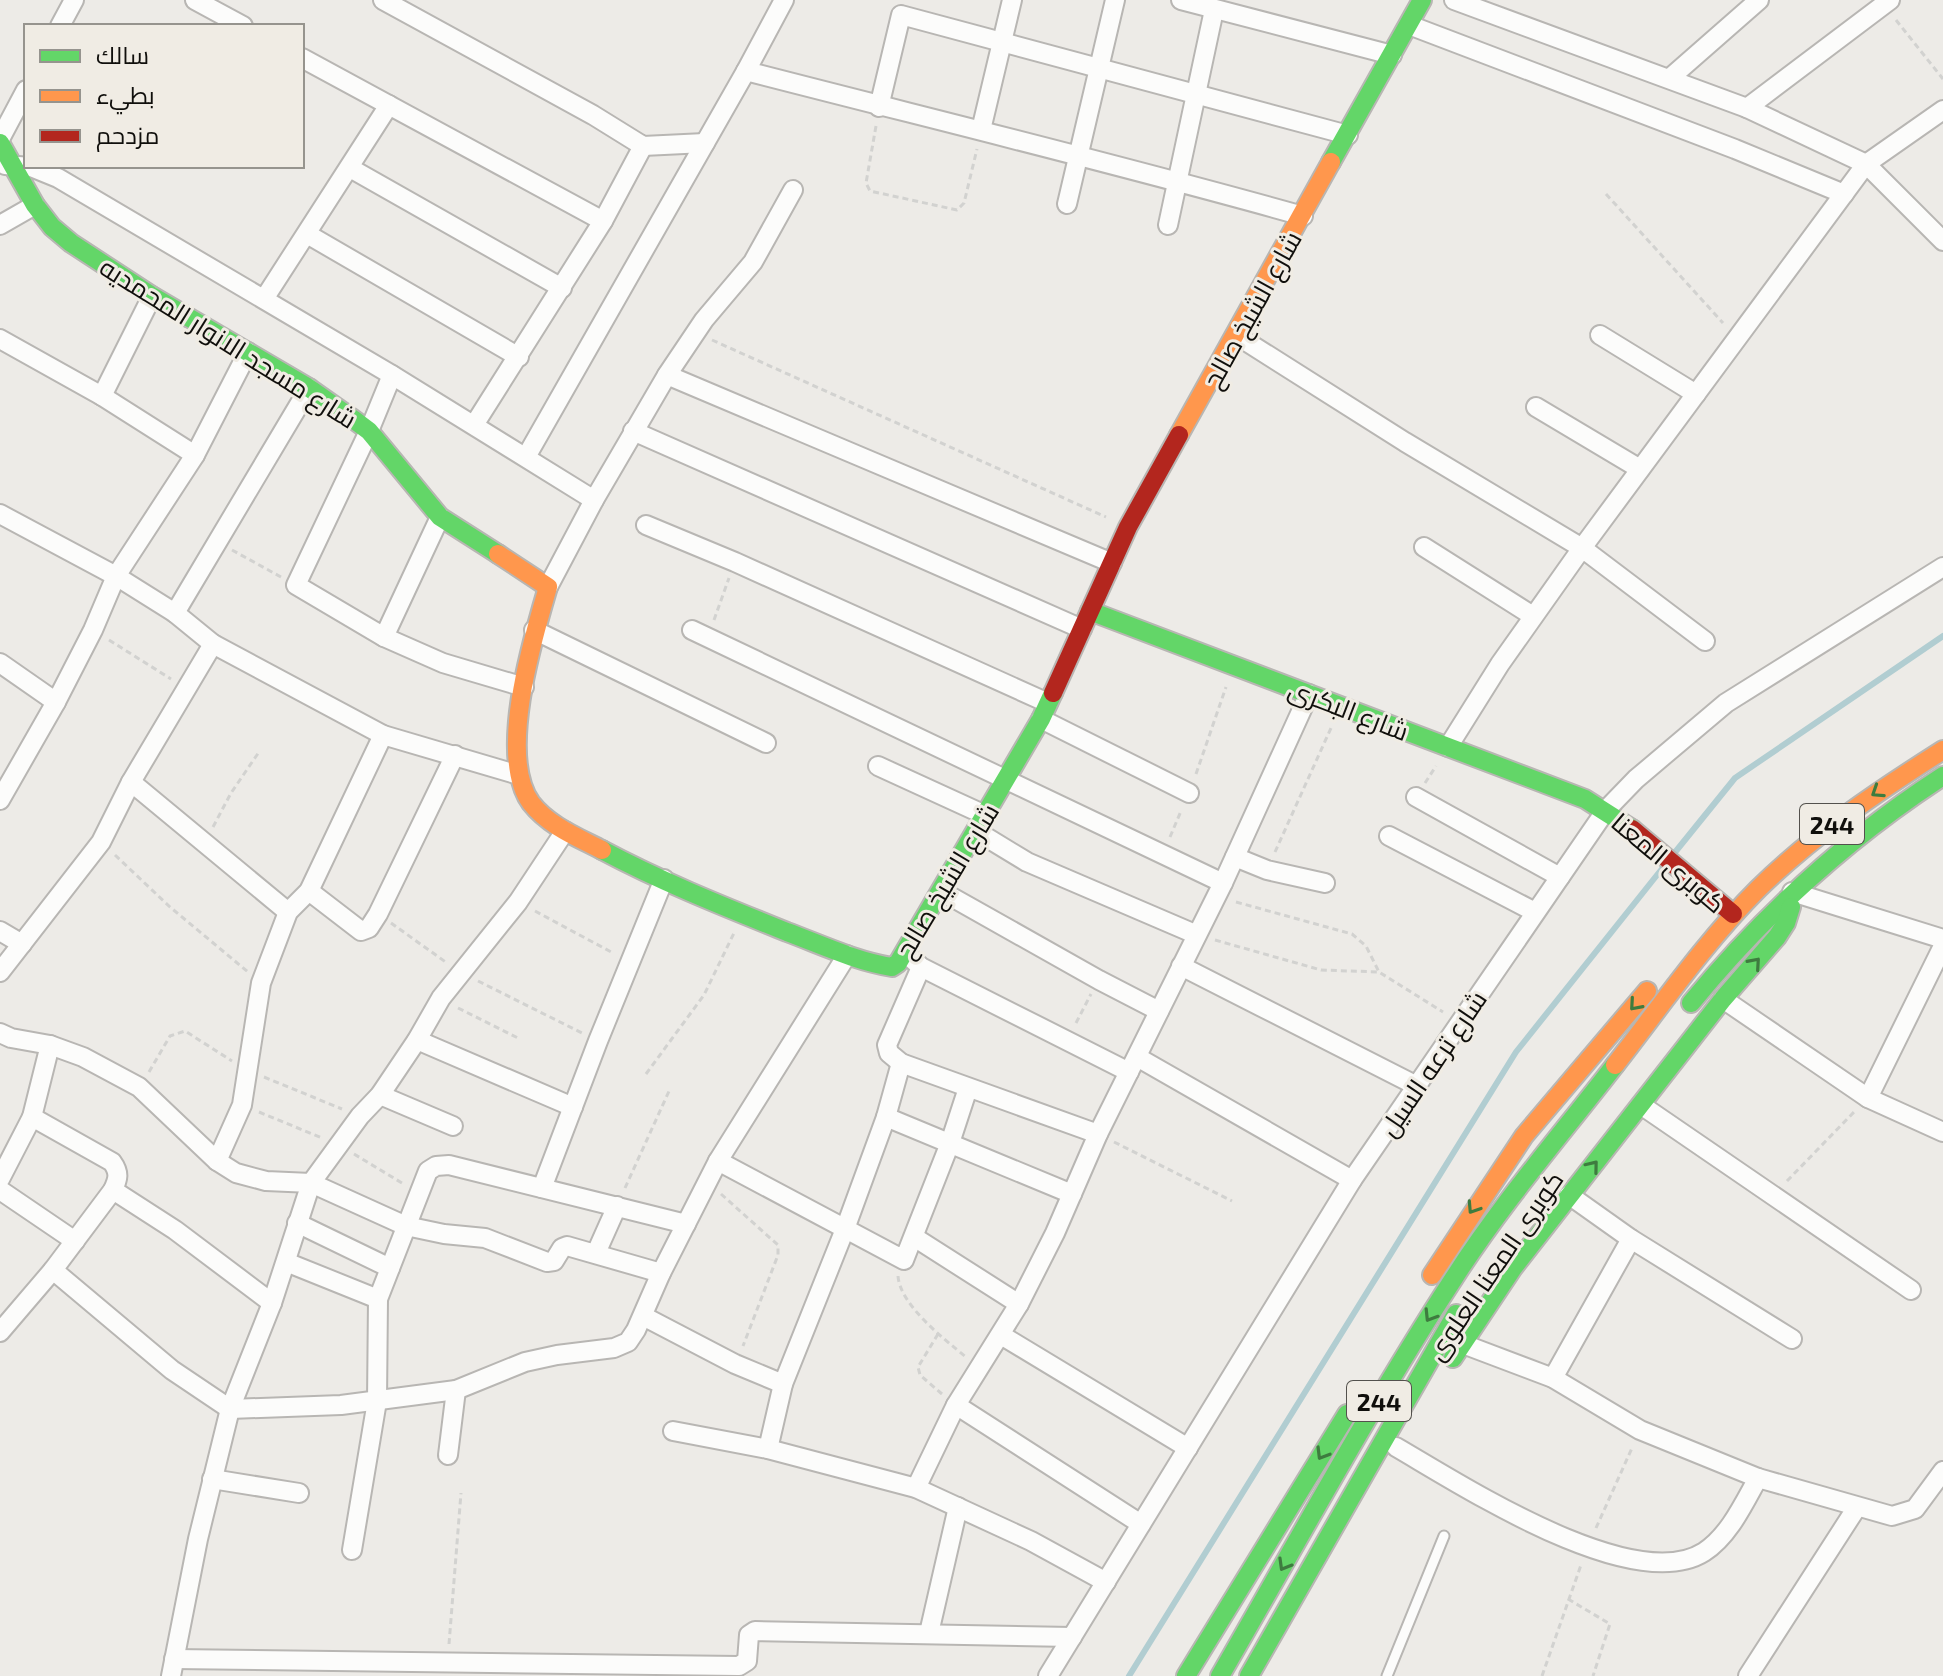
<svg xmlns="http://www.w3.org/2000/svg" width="1943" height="1676" font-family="'Exo 2',Cairo,sans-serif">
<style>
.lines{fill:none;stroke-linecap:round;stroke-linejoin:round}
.stream{stroke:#b1cdd1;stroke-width:6}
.lane-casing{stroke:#b8b6b3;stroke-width:13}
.street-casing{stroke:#b8b6b3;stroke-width:22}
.fast-casing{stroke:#b8b6b3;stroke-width:22}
.slow-casing{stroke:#b8b6b3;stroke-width:22}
.jam-casing{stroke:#b8b6b3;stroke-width:22}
.path{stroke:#d2d2d0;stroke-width:3;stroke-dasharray:6 4;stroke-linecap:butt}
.lane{stroke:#fcfcfb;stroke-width:9}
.street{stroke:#fcfcfb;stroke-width:18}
.fast{stroke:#63d668;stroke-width:18}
.slow{stroke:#ff974d;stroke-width:18}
.jam{stroke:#b3261e;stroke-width:18}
.oneway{stroke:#3e7c3f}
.labels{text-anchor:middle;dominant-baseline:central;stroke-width:6;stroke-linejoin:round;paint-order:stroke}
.shield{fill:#f0ece4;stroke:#53514d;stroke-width:2}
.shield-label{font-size:24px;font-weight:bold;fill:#100f0c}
.street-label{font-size:26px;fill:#100f0c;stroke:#f0ece4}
</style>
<rect width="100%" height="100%" fill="#edebe7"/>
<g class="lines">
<!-- stream -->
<g class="stream">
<polyline points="1672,856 1735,778 1943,636"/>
<polyline points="1129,1676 1516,1052 1665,865"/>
</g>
<!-- lane casing -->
<g class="lane-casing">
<polyline id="lane" points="1387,1676 1444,1536"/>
</g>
<!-- street casing -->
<g class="street-casing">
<g id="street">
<polyline points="195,0 243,26"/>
<polyline points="383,0 593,115 643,146 705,143"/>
<path d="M784,0L746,71C932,119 1118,164 1303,216"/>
<polyline points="1181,0 1392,55"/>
<polyline points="1454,0 1747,108 1866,164 1943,241"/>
<polyline points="1409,25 1735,149 1844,194"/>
<polyline points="60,26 74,0"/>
<polyline points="302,58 603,221"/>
<polyline points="1670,78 1759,0"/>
<polyline points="879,107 901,15 1348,135"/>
<polyline points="1747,108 1890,0"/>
<polyline points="981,130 1012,0"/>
<polyline points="0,139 26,90"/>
<polyline points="5,165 31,167 58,178 392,375 594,500"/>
<polyline points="350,168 562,288"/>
<polyline points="1067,204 1115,0"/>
<polyline points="0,225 35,205"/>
<polyline points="1168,225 1214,10"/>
<polyline points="307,234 519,357"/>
<polyline points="264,299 389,105"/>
<polyline points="1236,335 1405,442 1582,548 1705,641"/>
<polyline points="1600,335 1696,394"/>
<polyline points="0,339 102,396 195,455"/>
<polyline points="392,375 369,431 296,585 384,637 443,663 524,687"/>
<polyline points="667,375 1112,563"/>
<polyline points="102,396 152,296"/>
<polyline points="1536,407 1640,469"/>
<polyline points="474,425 603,221 643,146"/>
<polyline points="633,431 1082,629"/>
<polyline points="526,457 746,71"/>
<polyline points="0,514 116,576 175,613 213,644 383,735 519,775"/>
<polyline points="646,525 735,562 1048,703"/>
<polyline points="1424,547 1533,616"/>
<polyline points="548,587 594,500 667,375 704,320 753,262 793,190"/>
<polyline points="175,613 309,388"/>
<polyline points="534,630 766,743"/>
<polyline points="692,630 1223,883"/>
<polyline points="384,637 440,517"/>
<polyline points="0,663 56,702"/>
<polyline points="1041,719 1189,793"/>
<polyline points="1448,747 1500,664 1582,548 1866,164 1943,110"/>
<polyline points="878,766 985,815"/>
<polyline points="131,782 288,912"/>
<polyline points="1416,797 1560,877"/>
<polyline points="0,800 56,702 93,630 116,576 195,455 248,352"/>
<polyline points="976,831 1027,862 1195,934"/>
<polyline points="1389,836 1535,912"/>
<polyline points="1235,857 1267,870 1325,883"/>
<polyline points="309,891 361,931 369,928 378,914 455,755"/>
<polyline points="941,891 1099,980 1159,1011"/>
<polyline points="1792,892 1943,939"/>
<polyline points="0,931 22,944"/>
<polyline points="912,959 921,967 1129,1072"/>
<polyline points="1181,966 1417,1086"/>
<polyline points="921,967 887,1045 889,1053 901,1063 1098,1134"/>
<polyline points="0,972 101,842 131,782 213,644"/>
<polyline points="1723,999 1868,1098 1943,1132"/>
<polyline points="0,1033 11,1038 50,1045 83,1057 139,1087 217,1161 236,1173 266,1181 311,1183 406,1226 444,1234 485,1238 547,1262 554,1261 562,1248 567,1246 661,1273"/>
<polyline points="417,1040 573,1107"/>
<polyline points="1137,1057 1352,1180"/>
<polyline points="380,1095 453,1126"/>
<polyline points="1868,1098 1943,946"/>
<polyline points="1641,1105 1911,1290"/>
<path d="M32,1117L112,1162C120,1173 118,1179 113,1190L53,1270"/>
<polyline points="886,1117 1072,1194"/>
<polyline points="217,1161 242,1105 261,983 288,912 309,891 383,735"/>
<polyline points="718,1161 904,1260 950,1143 968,1088"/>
<polyline points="0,1179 32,1117 50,1045"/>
<polyline points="542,1188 598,1041 664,879"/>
<polyline points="0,1190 75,1241"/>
<polyline points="113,1190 175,1230 272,1303"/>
<polyline points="1569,1195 1631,1239 1792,1339"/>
<polyline points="297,1223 390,1268"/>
<polyline points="914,1237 1019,1304"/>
<polyline points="596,1253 617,1206"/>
<polyline points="286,1262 378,1299"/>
<polyline points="643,1316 735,1364 783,1384"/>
<polyline points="0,1332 53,1270 172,1370 230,1409 341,1405 456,1390 525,1362 557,1355 614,1348 628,1342 636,1330 661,1273 718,1161 847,955"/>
<polyline points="1001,1335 1188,1448"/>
<polyline points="1463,1344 1553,1378 1640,1430 1758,1478"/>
<polyline points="1553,1378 1631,1239"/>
<polyline points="956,1405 1141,1524"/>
<polyline points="673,1431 768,1449 916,1488 1031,1541 1106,1582"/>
<path d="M1396,1447C1460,1484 1633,1597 1704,1552C1729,1536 1744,1503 1758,1478L1892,1516L1915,1509L1943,1471"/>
<polyline points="768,1449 783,1384 845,1229 886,1117 901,1063"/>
<polyline points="448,1455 456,1390"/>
<polyline points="212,1479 299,1493"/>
<polyline points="916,1488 956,1405 1019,1304 1055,1233 1098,1134 1223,883 1309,694"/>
<polyline points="352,1550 377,1401 378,1299 428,1171 436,1166 449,1165 686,1224"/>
<polyline points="929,1633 958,1507"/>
<polyline points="174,1659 739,1666 747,1661 749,1635 755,1631 1072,1637"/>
<polyline points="171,1676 198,1539 230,1409 272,1303 311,1183 360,1116 380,1095 417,1040 441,998 518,902 565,831"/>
<polyline points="1048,1676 1352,1180 1606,810 1636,779 1726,703 1943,567"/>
<polyline points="1748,1676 1857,1507"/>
</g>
</g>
<!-- fast casing -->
<g class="fast-casing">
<g id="fast">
<polyline points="0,143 35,205 52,227 71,243 152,296 309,388 353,419 369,431 440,517 498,554"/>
<polyline points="1331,162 1422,0"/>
<polyline points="1090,611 1585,799 1632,829"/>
<path d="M602,850C662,882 725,907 787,932C822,945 855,961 892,967L898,963L1041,719L1053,693"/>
<path d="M1691,1003C1764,914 1846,839 1943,776"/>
<polyline points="1453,1358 1513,1268 1723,999 1777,937 1786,923 1791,907"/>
<polyline points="1186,1676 1347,1414"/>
<path d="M1220,1676C1297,1543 1370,1407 1454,1278C1502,1203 1561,1135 1615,1065"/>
<polyline points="1249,1676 1456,1314"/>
</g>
</g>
<!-- slow casing -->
<g class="slow-casing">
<g id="slow">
<polyline points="1179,435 1331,162"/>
<path d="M498,554L548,587C533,638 497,756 531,803C549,826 577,837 602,850"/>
<path d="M1615,1065C1661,1006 1705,942 1758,889C1814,834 1877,792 1943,750"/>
<polyline points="1432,1275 1524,1136 1647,991"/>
</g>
</g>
<!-- jam casing -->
<g class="jam-casing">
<g id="jam">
<polyline points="1053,693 1128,527 1179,435"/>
<polyline points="1632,829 1733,914"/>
</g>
</g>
<!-- path -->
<g class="path">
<polyline points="1896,20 1943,79"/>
<polyline points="876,126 866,183 870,191 957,210 964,203 977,149"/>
<polyline points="1606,194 1723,323"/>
<polyline points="712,340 1106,517"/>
<polyline points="232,550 281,577"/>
<polyline points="714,620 729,578"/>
<polyline points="109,640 171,679"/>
<polyline points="1196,774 1226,687"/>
<polyline points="1425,783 1436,766"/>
<polyline points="213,827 231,793 259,752"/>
<polyline points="1170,837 1181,811"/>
<polyline points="1275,852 1331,728"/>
<polyline points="115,855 170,907 248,972"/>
<polyline points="1236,902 1352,934 1366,946 1379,972"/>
<polyline points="535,911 613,953"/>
<polyline points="391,923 447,963"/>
<polyline points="1215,940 1321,970 1379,972 1443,1012"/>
<polyline points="478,981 582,1033"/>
<polyline points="458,1008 518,1038"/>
<polyline points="1076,1023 1091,994"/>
<polyline points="149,1072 170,1036 185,1031 232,1061"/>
<polyline points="646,1074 704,995 734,933"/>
<polyline points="264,1077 342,1109"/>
<polyline points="259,1112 322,1138"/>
<polyline points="1114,1142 1232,1201"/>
<polyline points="354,1154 402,1183"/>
<polyline points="1787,1181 1854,1112"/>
<polyline points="625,1188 670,1089"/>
<polyline points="721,1194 778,1245 778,1255 743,1346"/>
<path d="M898,1276C900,1305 944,1339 966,1357"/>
<polyline points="938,1334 918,1367 920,1375 942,1394"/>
<polyline points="1596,1528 1632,1448"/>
<polyline points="1568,1599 1610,1624 1593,1676"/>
<polyline points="449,1644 461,1493"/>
<polyline points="1542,1676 1581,1565"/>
</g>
<!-- lane -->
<use href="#lane" class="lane"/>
<!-- street -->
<use href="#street" class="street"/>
<!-- fast -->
<use href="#fast" class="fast"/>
<!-- slow -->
<use href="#slow" class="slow"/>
<!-- jam -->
<use href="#jam" class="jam"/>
</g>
<!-- one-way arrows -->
<defs><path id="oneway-chevron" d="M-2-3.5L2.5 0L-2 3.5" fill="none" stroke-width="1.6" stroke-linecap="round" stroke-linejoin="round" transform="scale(2)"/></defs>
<g class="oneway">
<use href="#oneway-chevron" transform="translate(1877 792) rotate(147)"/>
<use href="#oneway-chevron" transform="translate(1755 963) rotate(-49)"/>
<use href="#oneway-chevron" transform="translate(1635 1005) rotate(131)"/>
<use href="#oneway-chevron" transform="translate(1593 1166) rotate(-51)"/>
<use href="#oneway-chevron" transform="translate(1473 1208) rotate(123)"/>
<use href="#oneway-chevron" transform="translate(1430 1316) rotate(122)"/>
<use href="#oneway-chevron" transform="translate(1322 1454) rotate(121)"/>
<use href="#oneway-chevron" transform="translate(1284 1565) rotate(120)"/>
</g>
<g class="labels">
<!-- shield labels -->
<g class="shield">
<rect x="1800" y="804" width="64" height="40" rx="6"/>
<rect x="1347" y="1381" width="64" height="40" rx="6"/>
</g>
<g class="shield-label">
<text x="1832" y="824">244</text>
<text x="1379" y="1401">244</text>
</g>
<!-- street labels -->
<g class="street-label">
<text transform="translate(1251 309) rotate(-61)">شارع الشيخ صالح</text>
<text transform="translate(229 342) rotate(32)">شارع مسجد الانوار المحمديه</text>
<text transform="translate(1349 709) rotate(21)">شارع البكرى</text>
<text transform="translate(1669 862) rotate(40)">كوبرى المعنا</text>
<text transform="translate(946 880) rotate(-59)">شارع الشيخ صالح</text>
<text transform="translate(1432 1063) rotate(-56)">شارع ترعه السيل</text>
<text transform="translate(1494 1265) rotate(-56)">كوبرى المعنا العلوى</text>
</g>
</g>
<!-- legend -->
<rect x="24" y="24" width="280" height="144" fill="#f0ece4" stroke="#96948e" stroke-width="2"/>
<rect x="40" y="50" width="40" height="12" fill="#63d668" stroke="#96948e" stroke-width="2"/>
<text x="96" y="64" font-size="24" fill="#100f0c">سالك</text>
<rect x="40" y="90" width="40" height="12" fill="#ff974d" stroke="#96948e" stroke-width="2"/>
<text x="96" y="104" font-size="24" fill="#100f0c">بطيء</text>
<rect x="40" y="130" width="40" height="12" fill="#b3261e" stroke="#96948e" stroke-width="2"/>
<text x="96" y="144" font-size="24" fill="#100f0c">مزدحم</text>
</svg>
